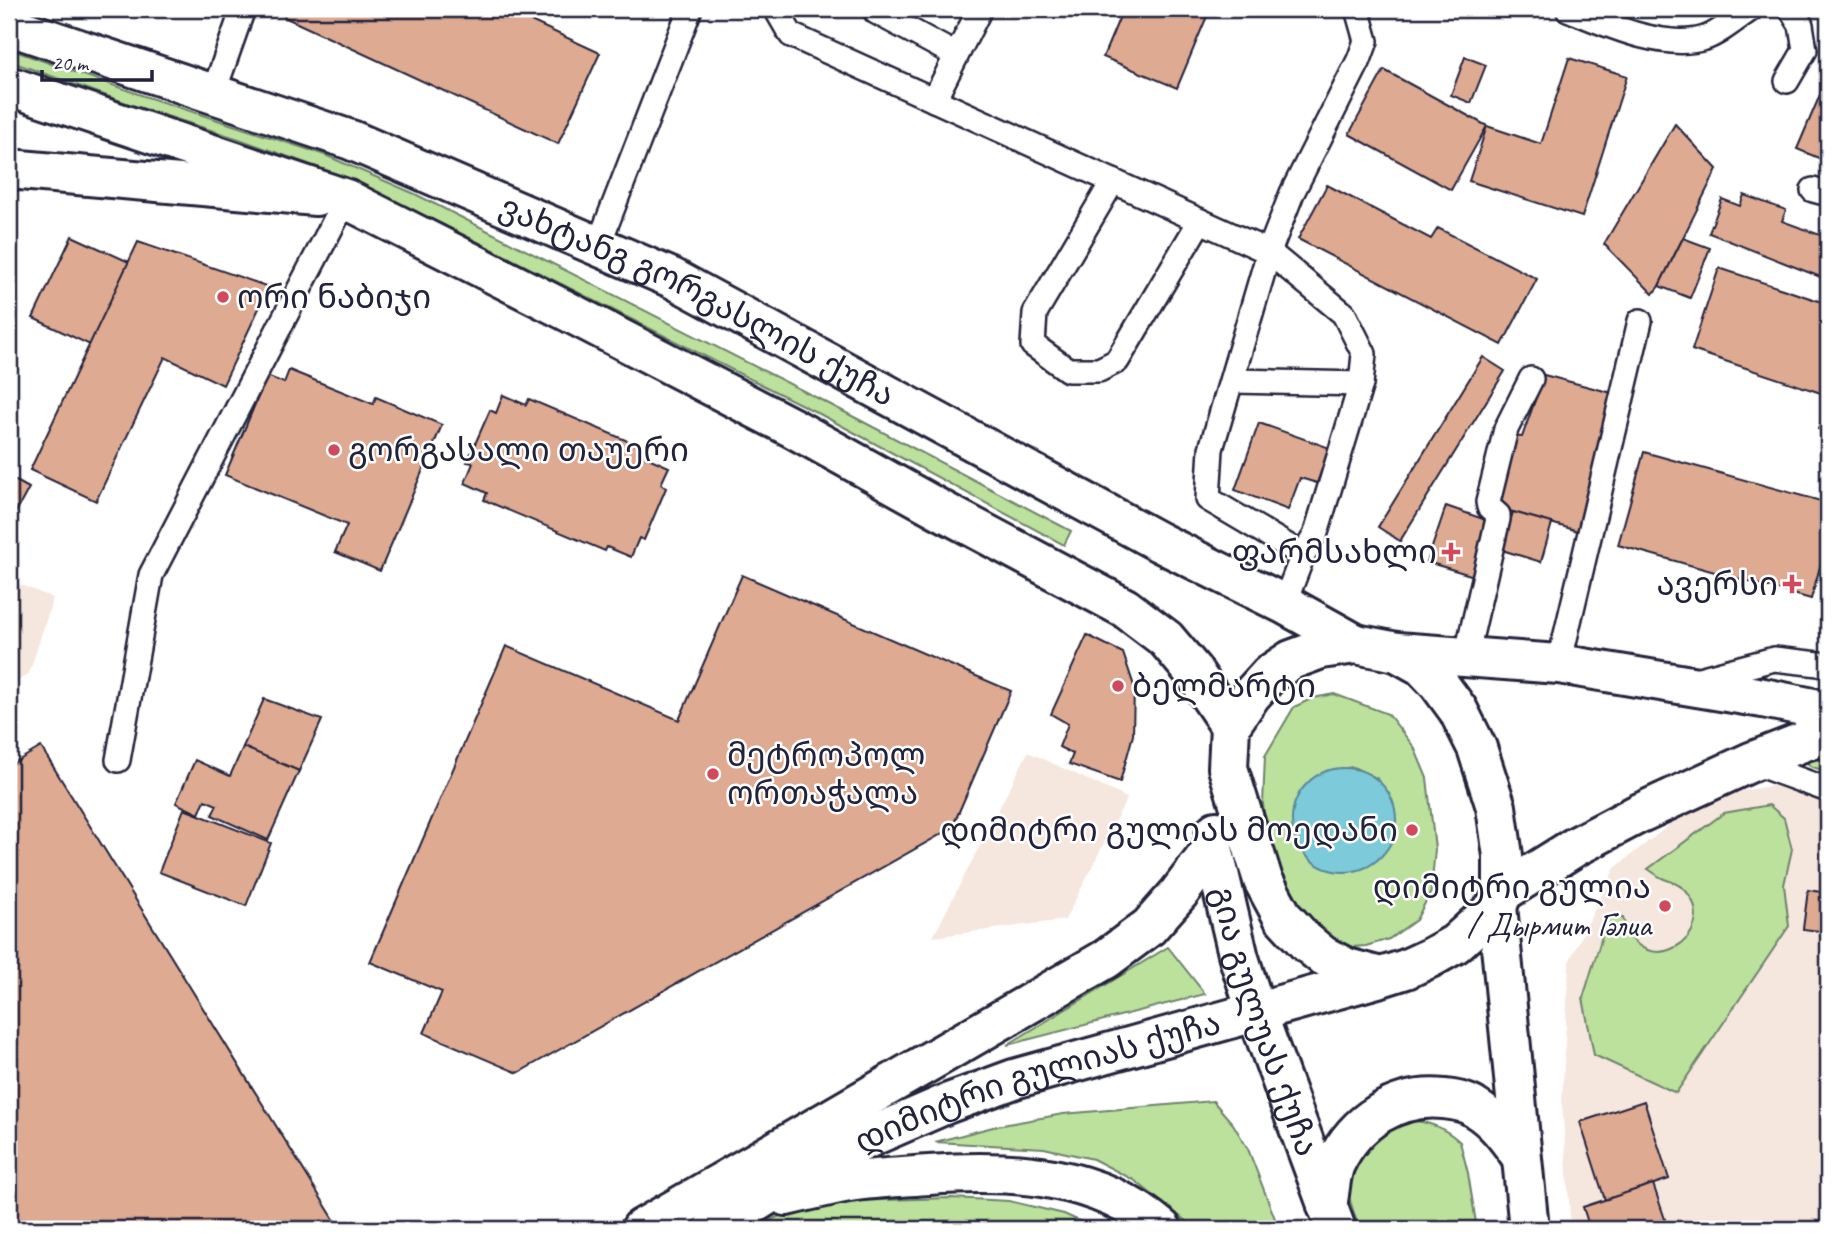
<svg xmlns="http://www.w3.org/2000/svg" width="1837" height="1238" font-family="Caveat,'Noto Sans Georgian',sans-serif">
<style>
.built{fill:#f5e6de}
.green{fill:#bbe19c;stroke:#6e826c;stroke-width:2;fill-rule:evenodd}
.water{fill:#7ccada;stroke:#58879a;stroke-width:2}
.building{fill:#deaa92;stroke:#22223b;stroke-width:2}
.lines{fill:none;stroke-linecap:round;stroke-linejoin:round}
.lane-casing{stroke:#22223b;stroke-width:28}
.street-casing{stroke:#22223b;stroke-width:44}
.secondary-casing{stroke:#22223b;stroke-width:44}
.highway-casing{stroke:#22223b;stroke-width:44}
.lane{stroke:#fff;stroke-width:23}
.street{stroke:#fff;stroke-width:38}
.secondary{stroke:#fff;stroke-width:38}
.highway{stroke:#fff;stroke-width:38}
.poi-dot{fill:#d1495b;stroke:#fff;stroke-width:2.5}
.labels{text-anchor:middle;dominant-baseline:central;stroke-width:5;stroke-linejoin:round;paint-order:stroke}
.poi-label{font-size:33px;fill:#22223b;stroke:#fff;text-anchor:start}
.street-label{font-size:33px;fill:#22223b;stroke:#fff}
</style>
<rect width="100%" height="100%" fill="#fff"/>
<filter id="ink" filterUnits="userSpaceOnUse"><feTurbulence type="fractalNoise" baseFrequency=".0143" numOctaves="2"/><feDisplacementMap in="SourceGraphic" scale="14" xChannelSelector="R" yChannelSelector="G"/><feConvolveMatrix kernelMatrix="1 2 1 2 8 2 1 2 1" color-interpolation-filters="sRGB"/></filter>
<g filter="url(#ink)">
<!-- built -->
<g class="built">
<polygon points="9,580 53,598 29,674 9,686"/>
<polygon points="1028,752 1127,798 1065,920 933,937"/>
<polygon points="1781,784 1828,792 1828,1229 1571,1229 1562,1103 1569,962 1615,868 1689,809 1731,793"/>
</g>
<!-- green -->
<g class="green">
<polygon points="9,49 144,96 325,155 415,194 833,406 1071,531 1064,545 816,412 442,224 345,177 239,139 135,106 9,61"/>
<path d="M1334,694L1388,714L1414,747L1427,778L1435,849L1431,892L1416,920L1389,939L1366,946L1337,948L1295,915L1266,832L1263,804L1265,756L1294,707L1313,698ZM1353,767L1378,779L1325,771Z"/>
<polygon points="1814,755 1828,757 1828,772 1813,767 1804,761"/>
<path d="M1769,805L1784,818L1792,849L1784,885L1789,926L1676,1093L1594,1055L1583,998L1608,917L1623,918C1640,987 1724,936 1686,891C1679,883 1671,882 1662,878C1657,876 1653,872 1648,869L1724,813Z"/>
<polygon points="1168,947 1205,994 1007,1045"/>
<polygon points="1213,1101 1233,1124 1248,1149 1279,1229 1196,1229 1134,1180 1093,1159 1044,1148 935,1142 997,1126 1063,1114"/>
<path d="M1410,1121C1430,1121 1446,1129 1460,1142L1468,1173L1477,1229H1359L1346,1188L1353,1163L1382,1128Z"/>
<polygon points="952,1198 1009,1201 1064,1214 1097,1229 755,1229 777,1217 849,1201"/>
</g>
<!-- water -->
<circle class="water" cx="1344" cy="820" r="52"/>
<!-- building -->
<g class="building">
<polygon points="288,9 505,9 600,53 558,144 284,17"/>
<polygon points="1123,9 1210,9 1177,88 1103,57"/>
<polygon points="1465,57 1486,65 1471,103 1451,95"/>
<polygon points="1569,58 1627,76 1582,217 1469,181 1487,126 1541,144"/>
<polygon points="1384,70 1487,126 1451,190 1349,134"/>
<polygon points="1828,76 1828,162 1797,149"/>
<polygon points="1675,124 1717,169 1659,286 1653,294 1604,244"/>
<polygon points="1327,185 1431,239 1438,228 1537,279 1502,345 1298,239"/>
<polygon points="1744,195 1786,210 1782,221 1828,238 1828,280 1709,233 1722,199 1740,206"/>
<polygon points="72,236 129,262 90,345 33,318"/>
<polygon points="1683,238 1710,248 1690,298 1659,286"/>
<polygon points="138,242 269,287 223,385 165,357 96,501 30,470"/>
<polygon points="1719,268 1828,304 1827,395 1692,350"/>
<polygon points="1483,357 1505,371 1400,541 1378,527"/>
<polygon points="289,370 373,404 376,397 442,425 380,571 335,552 347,525 225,475 267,376 284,383"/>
<polygon points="1544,375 1616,394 1578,531 1496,507 1508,436 1522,437"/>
<polygon points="503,395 526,405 529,399 649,450 646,457 669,467 661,484 666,488 644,540 639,538 631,557 607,547 605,551 484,500 487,493 465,483 473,463 467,462 490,410 496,413"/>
<polygon points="1828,408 1828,434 1818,429"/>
<polygon points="1259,423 1330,448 1317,483 1300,478 1288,510 1235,490"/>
<polygon points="1644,452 1828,503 1828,538 1811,599 1618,545"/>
<polygon points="9,477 29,488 9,525"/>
<polygon points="1446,506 1492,522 1474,576 1427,562"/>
<polygon points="1513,512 1552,523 1541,562 1502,550"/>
<polygon points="742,575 1011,691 952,828 518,1073 424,1033 442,992 370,962 506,646 679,720"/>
<polygon points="1087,635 1123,653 1134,686 1133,735 1120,782 1069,764 1073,754 1059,747 1068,724 1051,714"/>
<polygon points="264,699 322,720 299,771 243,747"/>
<polygon points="41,747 340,1229 9,1229 9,766"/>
<polygon points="243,747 299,771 268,840 212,815 217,805 205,800 199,814 176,803 195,760 230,776"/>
<polygon points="184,809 271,843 246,906 159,872"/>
<polygon points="1808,890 1828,893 1828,932 1803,929"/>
<polygon points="1644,1101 1669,1179 1605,1200 1580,1122"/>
<polygon points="1653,1184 1666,1222 1645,1229 1590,1229 1583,1207"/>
</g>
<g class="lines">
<!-- lane casing -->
<g class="lane-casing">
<g id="lane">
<polyline points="776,9 791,35 1269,252 1344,314 1364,354 1361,384 1315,536 1303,555 1284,604"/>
<polyline points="875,9 876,12 956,55"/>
<path d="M1568,9C1605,24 1664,51 1705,38C1719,34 1738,17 1751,9"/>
<polyline points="1787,81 1805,50 1801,25 1791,9"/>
<polyline points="213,94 243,9"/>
<polyline points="934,100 980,9"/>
<polyline points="1113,181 1035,313 1033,345 1068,370 1099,370 1117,361 1200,221"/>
<polyline points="1813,190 1828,194"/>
<polyline points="598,246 690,9"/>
<polyline points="1232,381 1361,384"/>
<polyline points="1303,555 1208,499 1211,449 1269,252 1292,193 1359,60 1366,41 1357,9"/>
<polyline points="1466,657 1498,519 1498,515 1489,507 1488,502 1506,429 1531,379"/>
<polyline points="1559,664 1640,321"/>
<polyline points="1695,680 1774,659 1828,665"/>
<polyline points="118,760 151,575 346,199"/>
<polyline points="1751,762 1828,790"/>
</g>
</g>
<!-- street casing -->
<g class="street-casing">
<g id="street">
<polyline points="9,169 316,196"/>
<polyline points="1503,892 1575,847 1638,814 1751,762 1805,741 1828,735"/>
</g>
</g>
<!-- secondary casing -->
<g class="secondary-casing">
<g id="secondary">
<path id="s1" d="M9,28L22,30L351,140L672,278L1159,542L1284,604L1356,644"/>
<polyline points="9,86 346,199 565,310 793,428 939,509 1125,608 1166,639 1193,671 1230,726"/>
<polyline points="1397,652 1559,664 1763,698 1828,711"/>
</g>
</g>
<!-- highway casing -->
<g class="highway-casing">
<g id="highway">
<path id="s2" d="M1216,831L1213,848L1239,958L1256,1011L1336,1229"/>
<polyline points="1497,906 1529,1229"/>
<path d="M786,1196C807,1191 828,1186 849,1182C875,1178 902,1177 929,1175C1010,1169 1097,1173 1162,1229"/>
<path d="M1327,1206C1330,1193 1330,1176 1335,1164C1355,1121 1397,1094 1444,1099C1454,1100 1467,1102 1475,1108C1494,1119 1507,1137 1520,1155"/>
<polyline points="641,1229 1106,959 1149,927 1179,893 1213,848"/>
<path id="s3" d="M713,1229L819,1163L877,1134L946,1104L1014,1079L1381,977L1406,969L1432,957L1455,944L1497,906L1503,892V856L1496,807L1477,748L1458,710L1439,684L1422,666L1397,652L1356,644L1321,649L1291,660L1270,674L1251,695L1230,726L1228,768L1263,880L1283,917L1305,941L1322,955L1347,968L1381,977"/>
</g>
</g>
<!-- lane -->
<use href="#lane" class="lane"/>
<!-- street -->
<use href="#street" class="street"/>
<!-- secondary -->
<use href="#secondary" class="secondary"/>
<!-- highway -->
<use href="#highway" class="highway"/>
</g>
</g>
<!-- markers -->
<g class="poi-dot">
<circle cx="223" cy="297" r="7"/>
<circle cx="334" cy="450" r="7"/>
<path d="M1447.5 541.5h7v7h7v7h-7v7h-7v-7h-7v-7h7z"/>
<path d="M1788.5 573.5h7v7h7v7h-7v7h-7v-7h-7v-7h7z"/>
<circle cx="1118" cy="686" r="7"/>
<circle cx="713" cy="774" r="7"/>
<circle cx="1412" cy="830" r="7"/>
<circle cx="1665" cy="906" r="7"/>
</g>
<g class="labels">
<!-- poi labels -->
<g class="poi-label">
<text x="237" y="297">ორი ნაბიჯი</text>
<text x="348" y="450">გორგასალი თაუერი</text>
<text x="1437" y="552" text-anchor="end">ფარმსახლი</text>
<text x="1778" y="584" text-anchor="end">ავერსი</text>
<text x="1132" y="686">ბელმარტი</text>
<text x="727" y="755">მეტროპოლ<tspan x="727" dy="38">ორთაჭალა</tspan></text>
<text x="1398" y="830" text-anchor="end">დიმიტრი გულიას მოედანი</text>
<text x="1651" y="887" text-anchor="end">დიმიტრი გულია<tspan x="1651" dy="38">/ Дырмит Гәлиа</tspan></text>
</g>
<!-- street labels -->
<g class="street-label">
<text stroke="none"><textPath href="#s1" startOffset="742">ვახტანგ გორგასლის ქუჩა</textPath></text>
<text stroke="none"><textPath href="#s2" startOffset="198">გია გულუას ქუჩა</textPath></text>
<text stroke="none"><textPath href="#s3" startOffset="359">დიმიტრი გულიას ქუჩა</textPath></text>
</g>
</g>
<!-- margin -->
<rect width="1837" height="1238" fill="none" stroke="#fff" stroke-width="35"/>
<rect x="18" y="18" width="1802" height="1203" fill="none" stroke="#22223b" stroke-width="2.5" filter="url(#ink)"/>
<!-- scale -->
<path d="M42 70v10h110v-10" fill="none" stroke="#22223b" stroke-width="3.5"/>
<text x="52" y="70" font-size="21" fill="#22223b" stroke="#ffffff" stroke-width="5" paint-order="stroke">20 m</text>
</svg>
